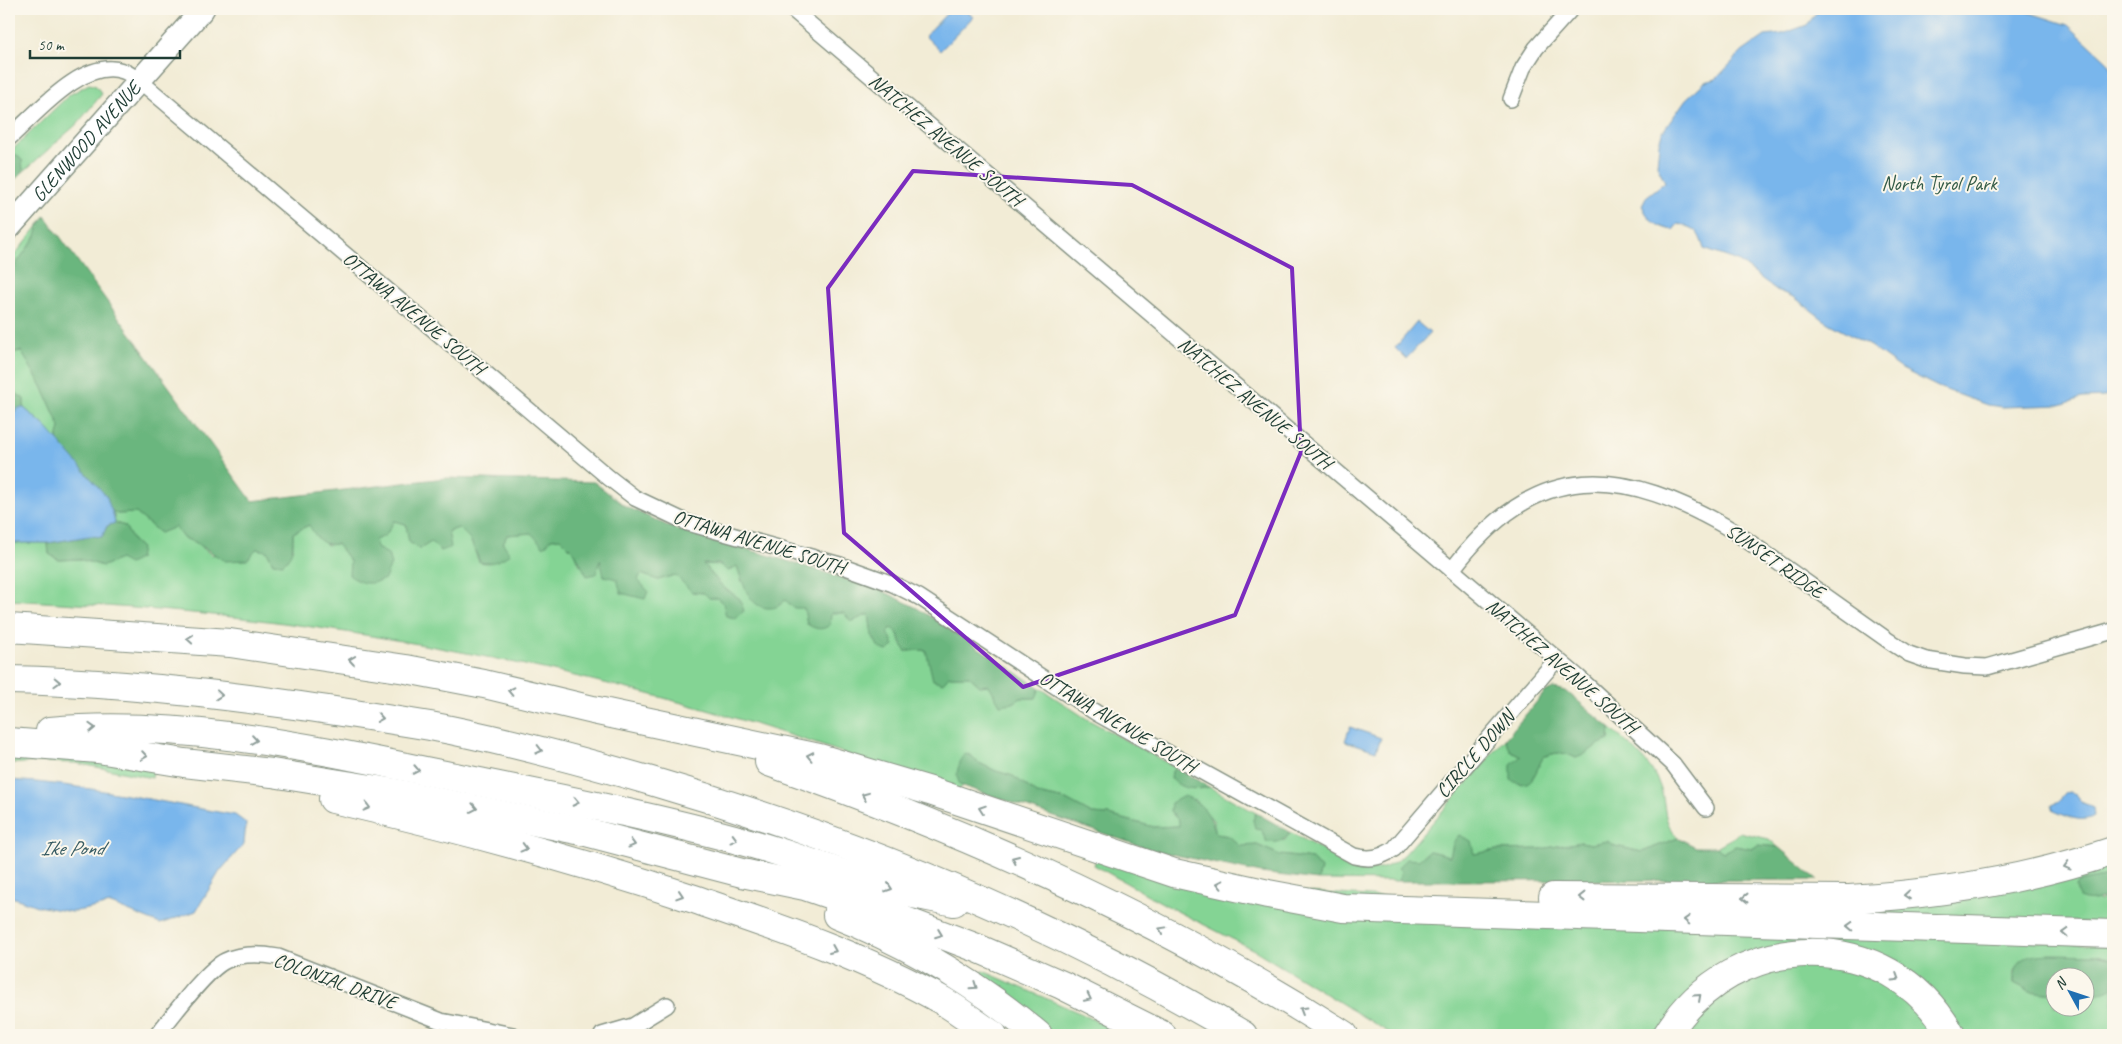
<svg xmlns="http://www.w3.org/2000/svg" width="2122" height="1044" font-family="Caveat,sans-serif">
<style>
.green{fill:#84d494;stroke:#528864}
.forest{fill:#6bb67e;stroke:#457a59}
.water{fill:#79b6ec;stroke:#4c7a90}
.lines{fill:none;stroke-linecap:round;stroke-linejoin:round}
.street-casing{stroke:#889485;stroke-width:18}
.secondary-casing{stroke:#889485;stroke-width:25}
.highway-casing{stroke:#889485;stroke-width:30}
.street{stroke:#fff;stroke-width:15}
.secondary{stroke:#fff;stroke-width:22}
.highway{stroke:#fff;stroke-width:28}
.oneway{stroke:#8f9e9a}
.marked{fill:none;stroke:#7b2cbf;stroke-width:4;stroke-linejoin:round}
.labels{text-anchor:middle;dominant-baseline:central;stroke-width:4;stroke-linejoin:round;paint-order:stroke}
.street-label{font-size:20px;fill:#1f3d34;stroke:#fbf7ec}
.park-label{font-size:20px;fill:#335b47;stroke:#fbf7ec}
.water-label{font-size:21px;font-style:italic;fill:#365b62;stroke:#fbf7ec}
</style>
<rect width="100%" height="100%" fill="#fbf7ec"/>
<filter id="ink" filterUnits="userSpaceOnUse"><feTurbulence type="fractalNoise" baseFrequency=".02" numOctaves="2"/><feDisplacementMap in="SourceGraphic" scale="10" xChannelSelector="R" yChannelSelector="G"/><feConvolveMatrix kernelMatrix="1 2 1 2 8 2 1 2 1" color-interpolation-filters="sRGB"/></filter>
<filter id="wash" filterUnits="userSpaceOnUse"><feTurbulence type="fractalNoise" baseFrequency=".0096" numOctaves="4" result="noise"/><feDisplacementMap in="SourceGraphic" scale="20" xChannelSelector="R" yChannelSelector="G"/><feGaussianBlur stdDeviation="1.12" result="paint"/><feColorMatrix in="noise" values="0 0 0 0 0 0 0 0 0 0 0 0 0 0 0 0 0 1.4 0 .05"/><feComposite in="paint" operator="in"/></filter>
<g filter="url(#wash)">
<rect width="100%" height="100%" fill="#f2ecd6"/>
<!-- green -->
<g class="green">
<polygon points="89,84 96,86 102,94 77,124 23,172 22,160 15,154 9,153 69,95"/>
<polygon points="39,225 36,236 9,274 9,262"/>
<path d="M21,351L42,386L60,427L57,441L46,427L24,408V399C4,386 9,375 9,353Z"/>
<path d="M110,509L117,514L136,513L160,533L175,526L183,538L195,542L212,555L256,549L267,551L273,563L293,549V533L309,525L327,545L337,544L350,561L377,548L375,540L386,535L394,521L406,524L409,542L420,549L448,531L459,528L470,539L479,562L503,543L507,535L531,533L551,539L560,538L575,553L580,565L600,559L637,580L641,574L658,580L675,575L692,592L704,593L709,598H717L723,603L740,599L723,587L703,564L737,566L742,582L804,608L807,624L831,613H869L872,635L891,638L887,632L890,627L897,632L905,651L926,650L948,676H969L980,686L989,685L1013,703L1021,698H1035L1040,688L1087,719L1176,768L1172,771L1199,789L1209,787L1256,813L1253,820L1261,829L1267,842L1285,840L1290,832C1304,840 1317,847 1331,854C1360,870 1378,879 1405,854L1505,739L1511,751L1521,756L1532,779L1543,757C1556,752 1563,751 1576,758C1590,753 1594,744 1609,740L1610,728C1629,745 1650,760 1659,784C1668,805 1660,819 1678,838L1642,852L1615,846L1607,841L1591,844L1581,842L1541,849L1497,850L1474,854L1454,841L1450,856L1429,851L1419,860L1401,871L1399,881L1318,880L1321,869L1312,859L1280,855L1257,845L1240,847L1229,836L1216,834L1213,820L1194,799L1170,811L1179,821L1180,826L1154,827L1108,815L1092,814L1066,800L1037,794L1013,776L996,771L977,762L971,755L960,785L963,786L957,792C859,758 760,723 660,697C534,664 405,639 276,622C188,611 98,605 9,600V543H48L49,554L59,560L79,559L103,566L141,548L133,541L125,526L115,523L114,515Z"/>
<polygon points="9,748 154,769 152,778 76,763 37,762 9,764"/>
<polygon points="1739,832 1769,839 1778,847 1758,845 1752,849 1736,846 1723,852 1716,847 1734,837"/>
<polygon points="1097,857 1174,883 2113,946 2113,959 2096,955 2021,961 2014,972 2014,983 2030,991 2054,994 2054,1006 2084,1006 2085,998 2113,988 2113,1034 2112,1035 1962,1035 1937,999 1797,943 1656,1035 1393,1035 1256,951 1173,909 1094,865"/>
<polygon points="2113,860 2113,875 2079,882 2099,901 2108,896 2113,897 2113,923 1878,915 1878,906"/>
<polygon points="1789,964 1847,969 1879,981 1910,1000 1939,1035 1678,1035 1729,986"/>
<polygon points="983,971 1082,1014 1125,1035 1054,1035 979,978"/>
</g>
<!-- forest -->
<g class="forest">
<polygon points="9,153 15,154 22,160 23,172 9,185"/>
<path d="M45,216L252,501L445,478L594,482L625,506L675,529L771,556L881,590L917,608L1040,688L1036,698H1021L1013,703L1000,705L989,685L980,686L969,676H949L943,683L933,680L926,650L905,651L897,632L891,628L887,632L891,638L894,646L887,651L879,648L872,635L869,614L851,622L844,613H831L830,625C822,631 815,629 807,624L804,608H794L785,600C780,606 776,608 768,608C748,607 743,582 737,566L728,571L719,564H703L723,587L740,599L744,611L735,618L726,616L723,603L717,598H709L704,593L692,592L675,575L658,580L641,574L638,580L648,591L645,599L621,593L617,579L604,576L600,560L596,574L587,576L575,553L560,538L551,539L544,547L531,533L507,535L503,543L510,554C501,560 491,565 480,562L470,539L459,528L448,531L451,547L441,551L431,542L420,549L409,542L406,524L394,521L386,535L375,540L377,548L388,554L391,564L385,579C369,585 363,585 349,575L350,561L337,544C321,546 317,538 309,525L293,533C293,546 293,555 283,564L273,563L267,551L256,549L247,560L225,561L195,542L183,538L175,527L160,533L136,513L117,514L110,509L107,497L57,441L60,427L42,386L21,351L9,353V274L36,236L39,225Z"/>
<polygon points="9,385 15,393 24,399 24,408 18,409 9,421"/>
<polygon points="115,523 125,526 133,541 141,548 139,559 129,564 120,559 103,566 79,559 59,560 49,554 48,543 90,536 102,537 107,526"/>
<path d="M1553,688L1566,691L1610,728L1609,740C1593,745 1591,753 1576,758C1563,751 1556,752 1543,757C1535,773 1532,792 1511,780V765L1521,756L1511,751L1505,739L1545,692Z"/>
<path d="M964,754L971,755L977,762L996,771L1013,776L1037,794L1066,800L1092,814L1108,815L1154,827L1179,826V821L1170,811L1171,803L1184,796C1201,801 1212,816 1216,834L1229,836L1240,846L1257,845L1280,855L1312,859L1321,869L1318,880L1261,873L1152,850L960,785C954,773 959,765 964,754Z"/>
<path d="M1176,768L1209,787C1194,790 1181,790 1171,778L1172,771Z"/>
<path d="M1256,813L1290,832C1284,842 1278,843 1267,842L1261,829L1255,828L1253,820Z"/>
<polygon points="1459,835 1471,841 1474,854 1497,850 1541,849 1581,842 1591,844 1607,841 1615,846 1642,852 1678,838 1696,847 1716,847 1723,852 1736,846 1752,849 1758,845 1778,847 1818,880 1399,881 1401,871 1398,868 1407,859 1419,860 1429,851 1450,856 1454,841"/>
<path d="M2113,875V897C2100,895 2095,905 2078,898L2076,887L2079,882Z"/>
<path d="M2053,954L2096,955L2113,959V988L2085,998L2084,976H2054V994L2030,991L2014,983C2015,955 2029,955 2053,954Z"/>
</g>
<!-- water -->
<g class="water">
<polygon points="951,9 965,9 973,17 940,51 925,36"/>
<path d="M1823,9H2018L2068,25L2107,61L2113,70V391L2104,397L2082,398L2060,405L2003,407L1987,405L1938,387L1902,369L1870,346L1828,323L1794,297L1778,291L1738,261L1704,249C1699,232 1696,228 1678,224L1673,230C1658,228 1647,219 1642,205L1646,197L1665,182L1657,165L1659,143L1662,133L1686,99L1705,82L1716,79L1742,52L1765,36L1782,34L1807,25L1817,12Z"/>
<polygon points="1417,322 1430,333 1406,359 1395,348"/>
<path d="M18,408H24L46,427L107,497C109,506 114,514 115,523L107,526L102,537L90,536L48,543H9V421Z"/>
<polygon points="1350,727 1381,738 1376,751 1345,741"/>
<path d="M9,780C85,784 159,802 235,815L246,823L244,844L220,871L196,911L160,924L111,904L72,912L37,906L9,896Z"/>
<path d="M2070,792L2076,794L2083,803L2093,807L2094,816C2082,824 2066,816 2054,811L2052,804L2059,801L2066,793Z"/>
</g>
</g>
<g filter="url(#ink)">
<g class="lines">
<!-- street casing -->
<g class="street-casing">
<g id="street">
<polyline points="792,9 1578,677 1673,764 1706,808"/>
<polyline points="1511,99 1523,68 1536,48 1571,9"/>
<path d="M9,138C36,114 83,57 123,71C129,73 135,78 140,81L608,477L635,498L688,523L840,565L893,584L919,597L1098,714L1354,856C1370,860 1380,858 1394,849L1557,659"/>
<path d="M1452,570C1536,457 1623,465 1735,532L1889,641L1909,654L1926,660L1965,666L1987,667L2113,631"/>
<path d="M157,1035C171,1018 206,970 225,961C241,953 261,954 278,957L441,1021L513,1035"/>
<polyline points="602,1035 633,1026 667,1005"/>
</g>
</g>
<!-- secondary casing -->
<g class="secondary-casing">
<g id="secondary">
<path id="s1" d="M9,228L203,9"/>
</g>
</g>
<!-- highway casing -->
<g class="highway-casing">
<g id="highway">
<polyline points="9,628 230,643 406,669 484,684 593,710 819,758 930,791 1174,873 1268,894 1343,908 2113,934"/>
<path d="M9,680C107,682 204,692 301,706C344,712 387,719 430,726C505,740 578,760 651,781C858,841 1058,925 1243,1035"/>
<path d="M50,731C183,719 316,749 445,775C547,796 649,815 749,843C798,856 846,877 895,890C914,895 935,898 954,902"/>
<polyline points="9,742 98,749 184,763 272,773 390,792 582,831 742,873 805,886 895,917 977,948 1062,985 1162,1035"/>
<path d="M769,762C970,833 1165,920 1344,1035"/>
<path d="M333,799C454,827 574,859 691,898C776,927 864,956 943,1001C960,1011 976,1024 993,1035"/>
<path d="M1553,897L1849,899C1940,894 2027,880 2113,851"/>
<path d="M837,915C911,944 978,985 1038,1035"/>
<path d="M1667,1035C1732,928 1889,923 1951,1035"/>
</g>
</g>
<!-- street -->
<use href="#street" class="street"/>
<!-- secondary -->
<use href="#secondary" class="secondary"/>
<!-- highway -->
<use href="#highway" class="highway"/>
</g>
<!-- one-way arrows -->
<defs><path id="oneway-chevron" d="M-2-3.5L2.5 0L-2 3.5" fill="none" stroke-width="1.6" stroke-linecap="round" stroke-linejoin="round" transform="scale(1.25)"/></defs>
<g class="oneway">
<use href="#oneway-chevron" transform="translate(190 639) rotate(-175)"/>
<use href="#oneway-chevron" transform="translate(352 660) rotate(-171)"/>
<use href="#oneway-chevron" transform="translate(57 682) rotate(2)"/>
<use href="#oneway-chevron" transform="translate(511 691) rotate(-167)"/>
<use href="#oneway-chevron" transform="translate(219 695) rotate(6)"/>
<use href="#oneway-chevron" transform="translate(380 718) rotate(9)"/>
<use href="#oneway-chevron" transform="translate(92 728) rotate(-2)"/>
<use href="#oneway-chevron" transform="translate(254 740) rotate(8)"/>
<use href="#oneway-chevron" transform="translate(539 750) rotate(14)"/>
<use href="#oneway-chevron" transform="translate(144 756) rotate(9)"/>
<use href="#oneway-chevron" transform="translate(810 756) rotate(-168)"/>
<use href="#oneway-chevron" transform="translate(416 770) rotate(11)"/>
<use href="#oneway-chevron" transform="translate(865 796) rotate(-158)"/>
<use href="#oneway-chevron" transform="translate(576 802) rotate(12)"/>
<use href="#oneway-chevron" transform="translate(367 807) rotate(14)"/>
<use href="#oneway-chevron" transform="translate(474 808) rotate(11)"/>
<use href="#oneway-chevron" transform="translate(982 809) rotate(-161)"/>
<use href="#oneway-chevron" transform="translate(734 839) rotate(15)"/>
<use href="#oneway-chevron" transform="translate(632 844) rotate(15)"/>
<use href="#oneway-chevron" transform="translate(524 848) rotate(15)"/>
<use href="#oneway-chevron" transform="translate(1015 859) rotate(-156)"/>
<use href="#oneway-chevron" transform="translate(2067 866) rotate(165)"/>
<use href="#oneway-chevron" transform="translate(1220 884) rotate(-168)"/>
<use href="#oneway-chevron" transform="translate(889 888) rotate(18)"/>
<use href="#oneway-chevron" transform="translate(680 895) rotate(18)"/>
<use href="#oneway-chevron" transform="translate(1907 895) rotate(175)"/>
<use href="#oneway-chevron" transform="translate(1582 897) rotate(-180)"/>
<use href="#oneway-chevron" transform="translate(1745 898) rotate(-180)"/>
<use href="#oneway-chevron" transform="translate(1687 920) rotate(-178)"/>
<use href="#oneway-chevron" transform="translate(1850 926) rotate(-178)"/>
<use href="#oneway-chevron" transform="translate(1162 930) rotate(-151)"/>
<use href="#oneway-chevron" transform="translate(2065 933) rotate(-178)"/>
<use href="#oneway-chevron" transform="translate(939 934) rotate(21)"/>
<use href="#oneway-chevron" transform="translate(833 950) rotate(23)"/>
<use href="#oneway-chevron" transform="translate(1896 978) rotate(32)"/>
<use href="#oneway-chevron" transform="translate(974 986) rotate(34)"/>
<use href="#oneway-chevron" transform="translate(1698 997) rotate(-42)"/>
<use href="#oneway-chevron" transform="translate(1088 998) rotate(26)"/>
<use href="#oneway-chevron" transform="translate(1303 1010) rotate(-149)"/>
</g>
</g>
<!-- marked area -->
<path class="marked" d="M913,171L1132,185L1292,268L1301,452L1235,615L1023,687L844,533L828,288Z"/>
<g class="labels">
<!-- street labels -->
<g class="street-label">
<text transform="translate(946 140) rotate(40)">NATCHEZ AVENUE SOUTH</text>
<text stroke="none"><textPath href="#s1" startOffset="116">GLENWOOD AVENUE</textPath></text>
<text transform="translate(414 313) rotate(40)">OTTAWA AVENUE SOUTH</text>
<text transform="translate(1255 403) rotate(40)">NATCHEZ AVENUE SOUTH</text>
<text transform="translate(759 542) rotate(17)">OTTAWA AVENUE SOUTH</text>
<text transform="translate(1775 561) rotate(35)">SUNSET RIDGE</text>
<text transform="translate(1562 666) rotate(41)">NATCHEZ AVENUE SOUTH</text>
<text transform="translate(1118 722) rotate(31)">OTTAWA AVENUE SOUTH</text>
<text transform="translate(1475 754) rotate(-49)">CIRCLE DOWN</text>
<text transform="translate(335 981) rotate(20)">COLONIAL DRIVE</text>
</g>
<!-- park labels -->
<g class="park-label">
<text x="1939" y="183">North Tyrol Park</text>
</g>
<!-- water labels -->
<g class="water-label">
<text x="72" y="848">Ike Pond</text>
</g>
</g>
<!-- margin -->
<rect width="2122" height="1044" fill="none" stroke="#fbf7ec" stroke-width="30"/>
<!-- north arrow -->
<g transform="translate(2070 992) rotate(310)"><circle r="24" fill="#fbf7ec" stroke="#a3ada2"/>
<path d="M0-4L9 19L0 12L-9 19Z" fill="#1f6fb2"/>
<text y="-8" font-size="14" font-weight="bold" text-anchor="middle" fill="#1f3d34">N</text>
</g>
<!-- scale -->
<path d="M30 50v8h150v-8" fill="none" stroke="#1f3d34" stroke-width="2.5"/>
<text x="38" y="50" font-size="15" fill="#1f3d34" stroke="#fbf7ec" stroke-width="4" paint-order="stroke">50 m</text>
</svg>
